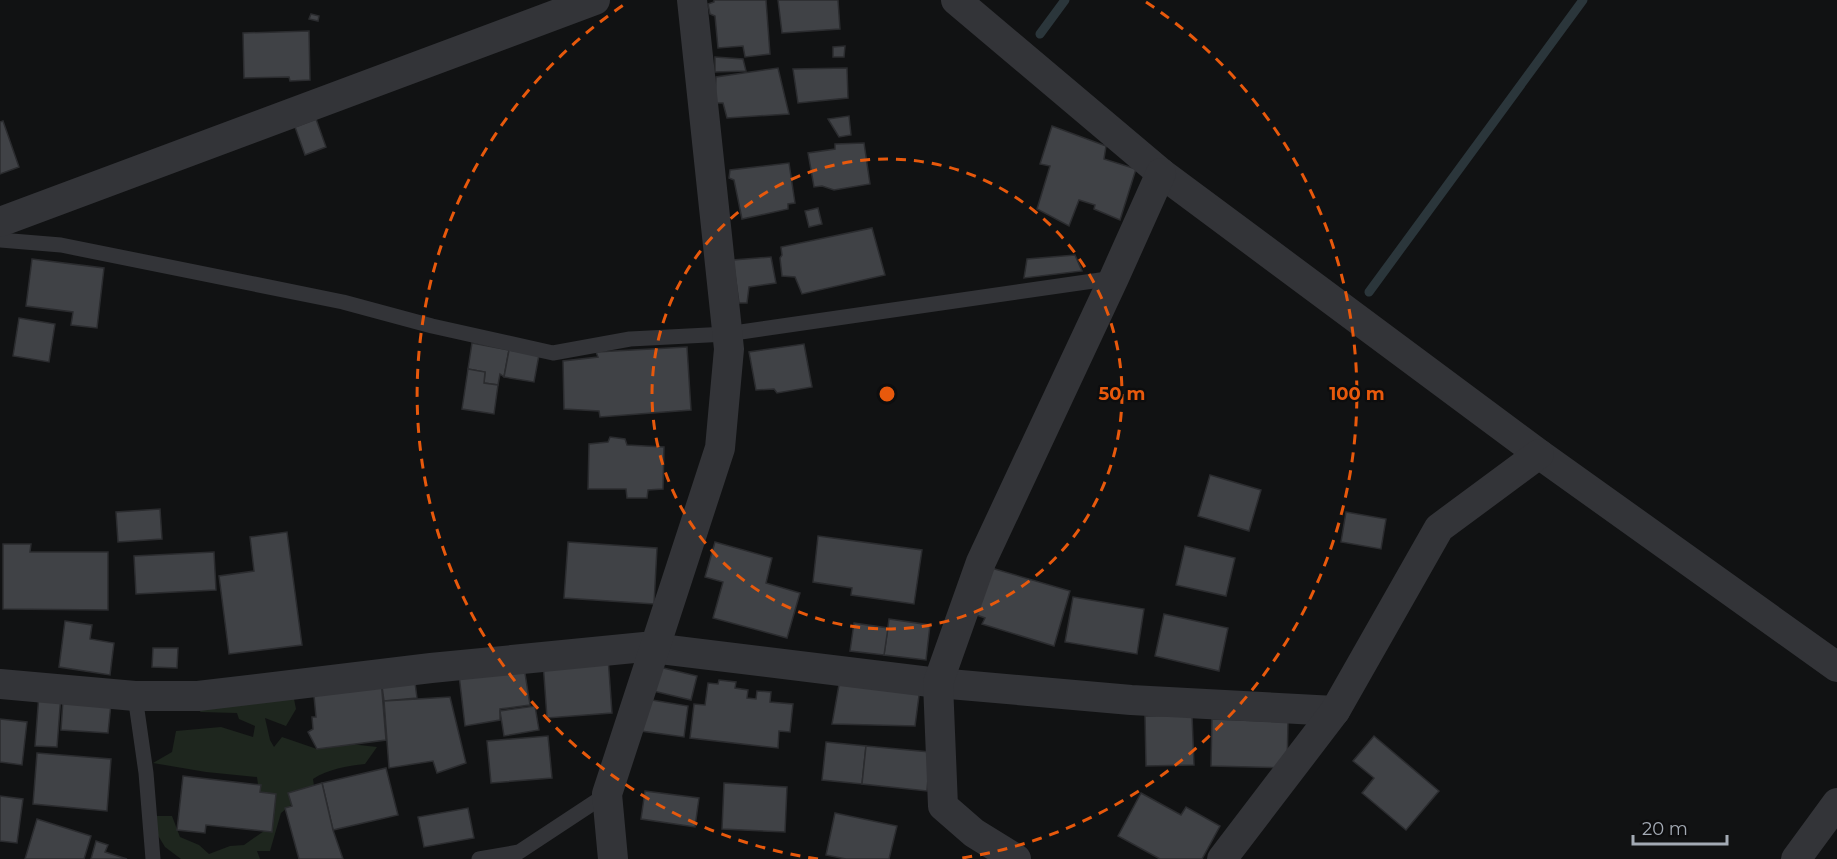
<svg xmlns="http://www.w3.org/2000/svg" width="1837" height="859" font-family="Montserrat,sans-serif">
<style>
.green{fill:#1e261e}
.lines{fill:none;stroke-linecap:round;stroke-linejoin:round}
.stream{stroke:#2b363b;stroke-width:9}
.building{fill:#404246;stroke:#2b2c2f;stroke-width:1.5}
.lane{stroke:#333438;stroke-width:15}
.street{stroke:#333438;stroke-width:30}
.ring{fill:none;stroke:#e8590c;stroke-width:3;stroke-dasharray:10 8}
.centre{fill:#e8590c;stroke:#0d0d0e;stroke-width:3}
.ring-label{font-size:18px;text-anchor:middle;font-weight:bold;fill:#e8590c;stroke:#0d0d0e;stroke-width:4.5;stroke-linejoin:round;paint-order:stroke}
</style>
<rect width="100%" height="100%" fill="#111213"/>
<!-- green -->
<path class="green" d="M293,694L296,709L286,726L265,718L270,740L274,747L282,737L317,749L350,744L377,747L365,764C347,766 328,769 313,779L314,786L281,813L270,851H257L260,859H181L165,847L151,824V816H172L180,837L199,845L209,854L230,846L244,845L264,831L257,777L206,772L153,763L172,752L176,731L221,727L253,737L255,726L239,719L237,713L200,712L205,702Z"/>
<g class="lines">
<!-- stream -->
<g class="stream">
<polyline points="1040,34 1065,0"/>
<polyline points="1369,292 1583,0"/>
</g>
</g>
<!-- building -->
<g class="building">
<polygon points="714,0 766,0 770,54 745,57 743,46 718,48 715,16 710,14 708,4 714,2"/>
<polygon points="778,0 838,0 840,29 782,33"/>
<polygon points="311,14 319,16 318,21 309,19"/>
<polygon points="309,31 310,80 290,81 289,77 244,78 243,33"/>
<polygon points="845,46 844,57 833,57 833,47"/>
<polygon points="715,57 743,59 746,71 715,72"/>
<polygon points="778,68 789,114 727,118 723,103 715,103 716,77"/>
<polygon points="847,68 848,98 798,103 793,69"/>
<polygon points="849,116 851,135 839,137 828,119"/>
<polygon points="316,119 326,147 305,155 295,127"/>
<polygon points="3,121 19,167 0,174 0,122"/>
<polygon points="1052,126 1106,146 1104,159 1136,169 1120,220 1094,209 1095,205 1079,200 1069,226 1037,209 1050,166 1040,164"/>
<polygon points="864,143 870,184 834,190 822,186 814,187 808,153 835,149 835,144"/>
<polygon points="789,163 795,203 788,204 788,209 742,219 734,180 729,178 730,170"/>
<polygon points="818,208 822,224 809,227 805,211"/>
<polygon points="872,228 885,275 802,294 795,277 782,276 780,258 782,255 781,247"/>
<polygon points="1075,255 1082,271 1024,278 1027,259"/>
<polygon points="771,257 776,283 749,287 747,303 739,303 733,260"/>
<polygon points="32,259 104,268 97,328 71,325 73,312 26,306"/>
<polygon points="19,318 55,324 49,362 13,356"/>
<polygon points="472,343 509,350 504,377 500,374 498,385 484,383 485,372 468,369"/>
<polygon points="804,344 812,387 777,393 774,389 756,390 749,352"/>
<polygon points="687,347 691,410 600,417 599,411 564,409 563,361 598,357 596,352"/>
<polygon points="509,350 539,355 534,382 504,377"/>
<polygon points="468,369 485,372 484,383 498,385 494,414 462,409"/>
<polygon points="610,437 625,439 627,445 664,447 663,489 648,490 647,498 627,498 626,489 588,489 589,444 608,442"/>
<polygon points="1210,475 1261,490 1249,531 1198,516"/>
<polygon points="160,509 162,539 118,542 116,512"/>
<polygon points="1346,512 1386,519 1381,549 1341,542"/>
<polygon points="287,532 302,645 229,654 219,576 254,571 250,537"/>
<polygon points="818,536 922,550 914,604 851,595 852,588 813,582"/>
<polygon points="568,542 657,548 654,604 564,598"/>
<polygon points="715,542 772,558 766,583 800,593 787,638 713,618 723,582 705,577"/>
<polygon points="3,544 31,544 30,552 108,552 108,610 3,609"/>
<polygon points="1185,546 1235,558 1226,596 1176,585"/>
<polygon points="214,552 216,590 136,594 134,556"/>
<polygon points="988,567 1070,591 1054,646 982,624 985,618 974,614"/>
<polygon points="1073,597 1144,609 1137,654 1065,642"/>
<polygon points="1164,614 1228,628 1219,671 1155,656"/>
<polygon points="889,619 930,625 926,660 884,655"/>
<polygon points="65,621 92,625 90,639 114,643 110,675 59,667"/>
<polygon points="854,623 888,628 884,655 850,651"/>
<polygon points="153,648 178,648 177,668 152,667"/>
<polygon points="608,657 612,713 547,718 543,662"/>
<polygon points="655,666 697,676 691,700 649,690"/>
<polygon points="524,667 530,705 500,709 500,720 465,726 459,675"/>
<polygon points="414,675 417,698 384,701 381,679"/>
<polygon points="381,679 386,740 317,749 308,732 313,729 312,717 316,717 314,696"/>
<polygon points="840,679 920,688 915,726 832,724"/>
<polygon points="719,680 736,682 735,688 748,690 747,698 756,699 757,691 771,692 770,702 793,704 790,732 779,731 778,748 690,738 694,704 705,705 708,683 718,684"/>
<polygon points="39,694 61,695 57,747 35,746"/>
<polygon points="450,697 466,763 437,773 433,761 389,768 384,701"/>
<polygon points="646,699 688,706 684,737 641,731"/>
<polygon points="63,700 111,704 108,733 61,730"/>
<polygon points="535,706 539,730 504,736 500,711"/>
<polygon points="1192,715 1194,765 1146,766 1145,716"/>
<polygon points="0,719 27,722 22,765 0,762"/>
<polygon points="1212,719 1288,722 1287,768 1211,766"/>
<polygon points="548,736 552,778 491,783 487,741"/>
<polygon points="1374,736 1439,791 1406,830 1362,793 1374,778 1353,761"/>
<polygon points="826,742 866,746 862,784 822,780"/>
<polygon points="866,746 930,752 927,791 862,784"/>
<polygon points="37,753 111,759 107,811 33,804"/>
<polygon points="386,768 398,815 333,830 322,783"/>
<polygon points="183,776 261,785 260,792 276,794 272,832 206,825 205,833 177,830"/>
<polygon points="322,783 333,830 343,859 299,859 285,808 292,806 288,793"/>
<polygon points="724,783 787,787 785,832 722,829"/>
<polygon points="645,791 699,798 695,827 641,819"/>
<polygon points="1141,793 1181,815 1186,807 1220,826 1202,859 1160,859 1118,836"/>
<polygon points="0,796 23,799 17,843 0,841"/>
<polygon points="468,808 474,838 424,847 418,817"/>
<polygon points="835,813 897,826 889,859 846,859 826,855"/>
<polygon points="37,819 91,836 84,859 25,859"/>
<polygon points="96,841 108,845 105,852 127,859 91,859"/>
</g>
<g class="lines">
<!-- lane -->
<g class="lane">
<polyline points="0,240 61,245 343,302 432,326 553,353 630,339 727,334 1114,278"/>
<polyline points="135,696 146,773 153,859"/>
<polyline points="479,859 519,852 607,794"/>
</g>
<!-- street -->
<g class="street">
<polyline points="956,0 1161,173 1539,454 1837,667"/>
<polyline points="0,222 595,0"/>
<polyline points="0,684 135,696 198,696 431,668 644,647 938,683 1131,700 1335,711"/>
<polyline points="613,859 607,794 720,448 729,349 692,0"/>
<polyline points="1016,859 974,833 943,806 938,683 981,562 1114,278 1161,173"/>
<polyline points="1222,859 1335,711 1439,528 1539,454"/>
<polyline points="1796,859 1837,803"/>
</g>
</g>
<!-- distance rings -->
<g class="ring">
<circle cx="887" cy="394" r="235"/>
<path d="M818 859A470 470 0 0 1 628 2M1146 2A470 470 0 0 1 956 859"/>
</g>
<circle cx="887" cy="394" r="9" class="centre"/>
<g class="ring-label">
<text x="1122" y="400">50 m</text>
<text x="1357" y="400">100 m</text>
</g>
<!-- scale -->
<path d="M1633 835v9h94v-9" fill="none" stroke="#a3aab4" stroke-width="3"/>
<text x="1642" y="835" font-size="18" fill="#a3aab4" stroke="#0d0d0e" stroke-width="4.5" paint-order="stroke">20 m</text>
</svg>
